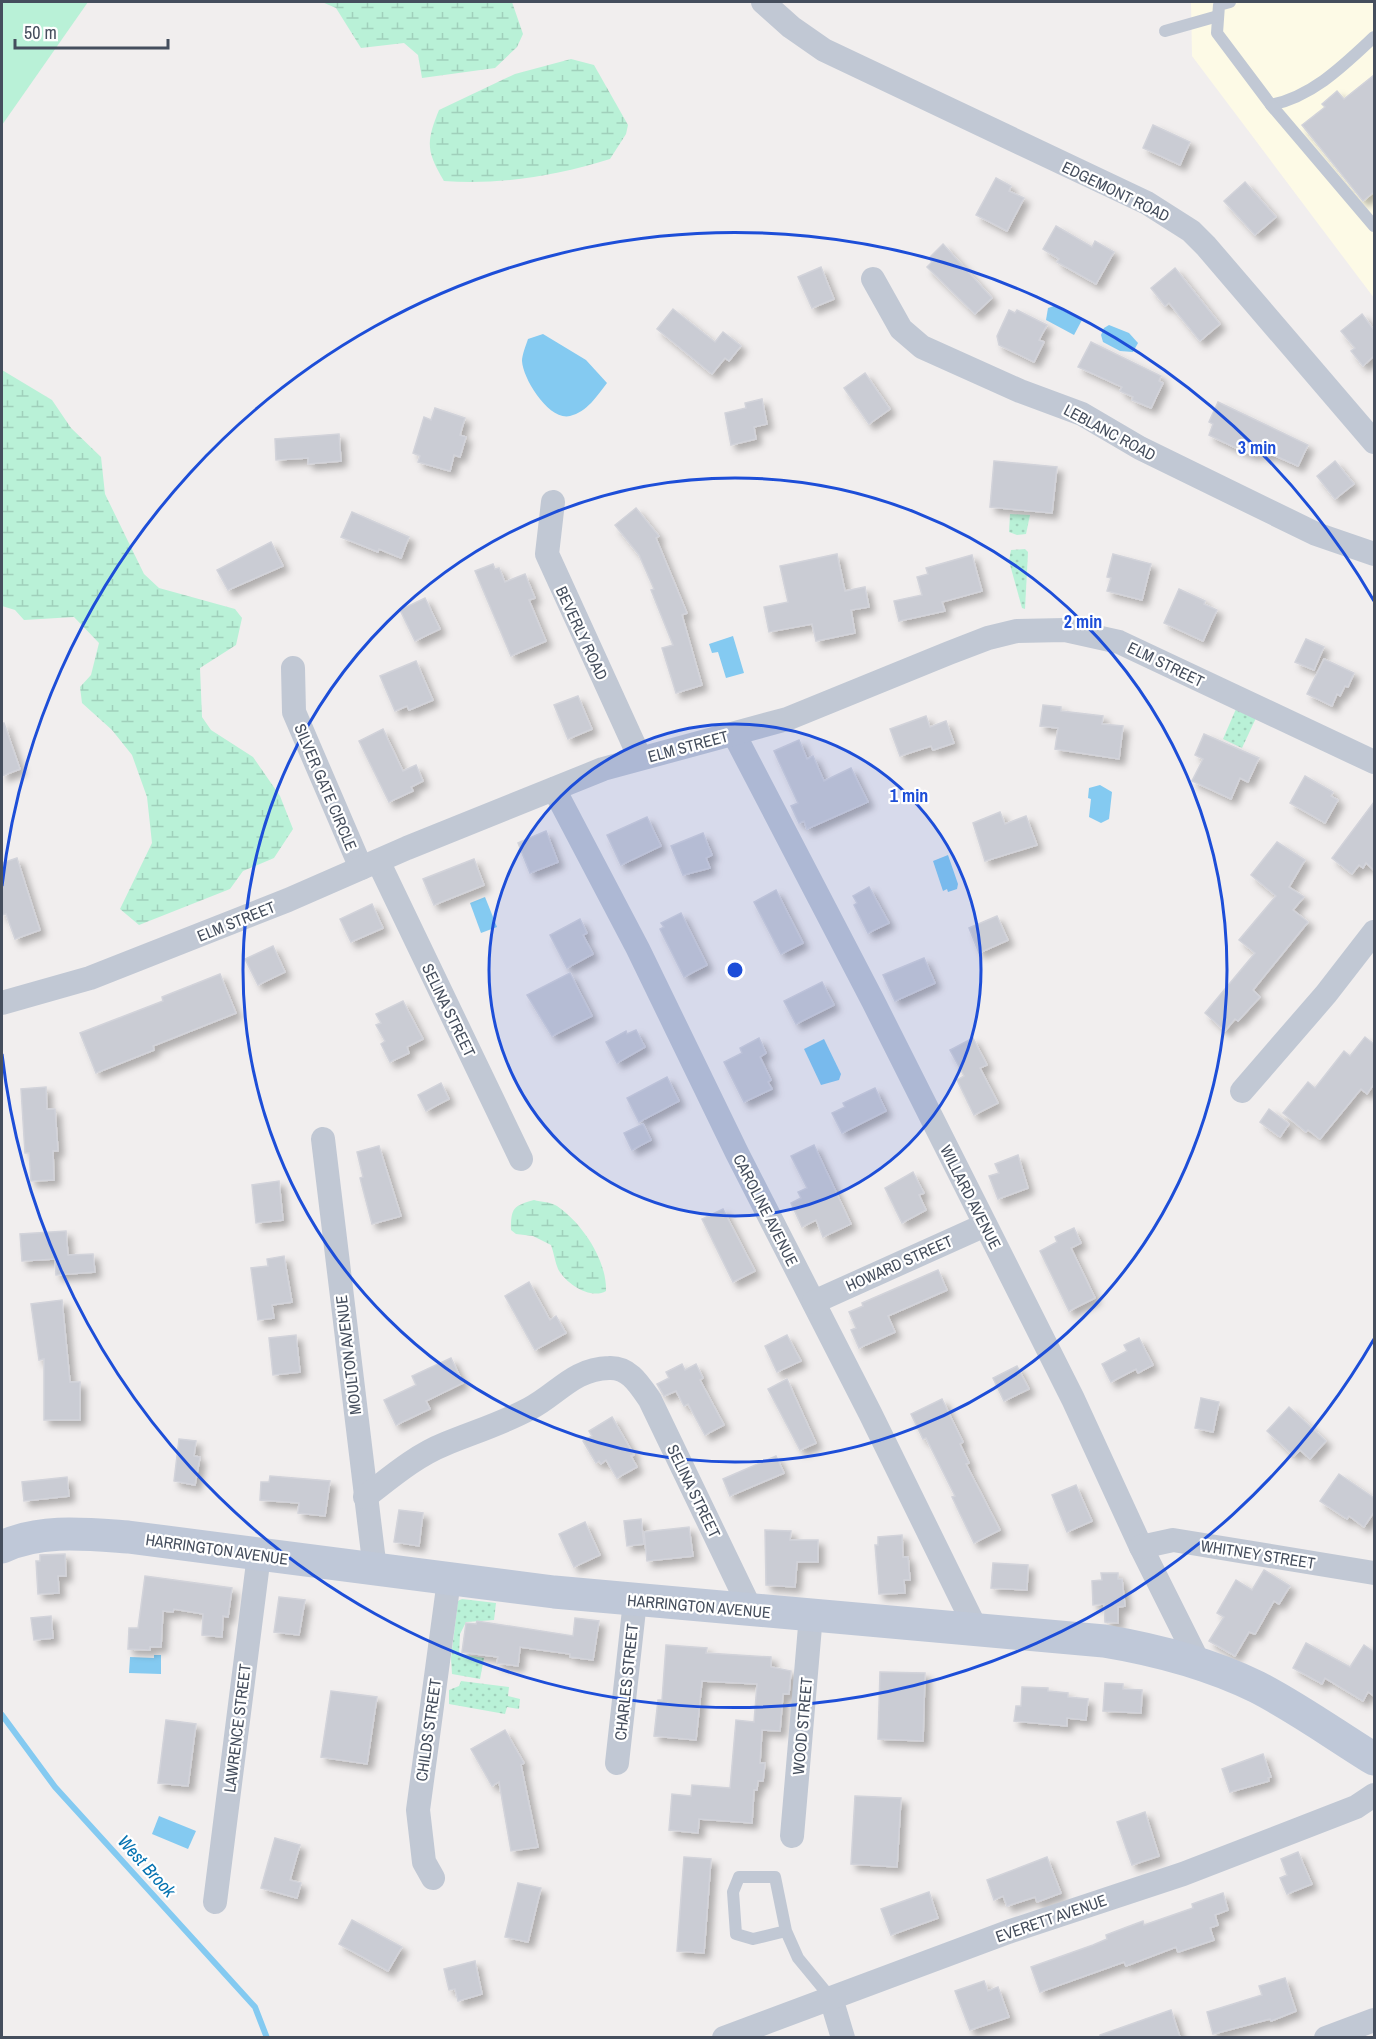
<svg xmlns="http://www.w3.org/2000/svg" width="1376" height="2039" font-family="'Archivo Narrow',sans-serif">
<style>
.commercial{fill:#fdfae6}
.grass{fill:url(#grass-dots)}
.wetland{fill:url(#wetland-marsh)}
.park{fill:#b9f1d7}
.water{fill:#84caf1}
.lines{fill:none;stroke-linecap:round;stroke-linejoin:round}
.stream{stroke:#84caf1;stroke-width:6}
.building{fill:#caccd4;stroke:#d2d3da;stroke-width:1.5;filter:url(#shadow)}
.service{stroke:#c1c8d4;stroke-width:12}
.minor{stroke:#c1c8d4;stroke-width:24}
.secondary{stroke:#bfc8d8;stroke-width:33}
.ring{fill:none;stroke:#1d4ed8;stroke-width:3}
.labels{text-anchor:middle;dominant-baseline:central;stroke-width:4.5;stroke-linejoin:round;paint-order:stroke}
.street-label{font-size:16px;fill:#454e5d;stroke:#fff}
.water-label{font-size:18px;font-style:italic;fill:#0472b1;stroke:#fff}
.centre{fill:#1d4ed8;stroke:#fff;stroke-width:3}
.ring-label{font-size:18px;text-anchor:middle;font-weight:bold;fill:#1d4ed8;stroke:#fff;stroke-width:4.5;stroke-linejoin:round;paint-order:stroke}
</style>
<defs>
<pattern id="grass-dots" width="8" height="8" patternUnits="userSpaceOnUse" patternTransform="scale(1.5)"><rect width="8" height="8" fill="#b9f1d7"/><path d="M2 2h.1M6 6h.1" fill="none" stroke="#a0d0bb" stroke-width="1.8" stroke-linecap="round"/></pattern>
<pattern id="wetland-marsh" width="20" height="14" patternUnits="userSpaceOnUse" patternTransform="scale(1.5)"><rect width="20" height="14" fill="#b9f1d7"/><path d="M1 5h8M5 5V1M11 12h8M15 12V8" fill="none" stroke="#a0d0bb"/></pattern>
<filter id="shadow"><feDropShadow dx="5.5" dy="5.5" stdDeviation="3" flood-color="#0004"/></filter>
</defs>
<rect width="100%" height="100%" fill="#f1eeee"/>
<!-- commercial -->
<polygon class="commercial" points="1191,2 1374,2 1374,298 1192,56"/>
<!-- grass -->
<g class="grass">
<polygon points="1010,514 1030,515 1026,534 1017,535 1009,532"/>
<polygon points="1025,549 1028,552 1025,609 1022,608 1009,561 1011,550"/>
<polygon points="1236,709 1256,718 1242,748 1223,739"/>
<polygon points="462,1599 496,1603 494,1620 466,1622 460,1634 459,1654 484,1658 480,1679 452,1674 451,1658 458,1601"/>
<polygon points="461,1681 509,1687 508,1696 520,1699 519,1709 507,1707 505,1714 449,1704 449,1690 459,1686"/>
</g>
<!-- wetland -->
<g class="wetland">
<polygon points="322,2 512,2 523,34 517,47 495,68 422,78 418,55 404,43 361,48 336,8"/>
<path d="M571,59L594,65L628,125L626,134L610,159C556,176 500,185 444,181C426,151 426,142 439,110L515,74Z"/>
<polygon points="2,370 52,400 71,428 101,457 105,494 144,574 159,588 235,609 242,618 236,645 200,668 202,717 211,730 253,757 280,796 293,829 274,858 243,871 230,889 139,925 120,909 152,843 147,797 132,755 112,730 82,703 80,687 91,675 99,643 74,617 24,620 15,610 2,606"/>
<path d="M534,1200C541,1202 551,1202 557,1206C582,1223 607,1260 606,1291C591,1300 566,1284 558,1269C555,1262 554,1253 551,1245L533,1236L516,1234L511,1230C511,1208 513,1206 534,1200Z"/>
</g>
<!-- park -->
<polygon class="park" points="2,2 88,2 2,125"/>
<!-- water -->
<g class="water">
<polygon points="1054,306 1082,320 1074,335 1046,320 1048,308"/>
<polygon points="1109,325 1129,333 1138,343 1133,352 1120,351 1103,342 1101,335 1104,328"/>
<path d="M543,334L586,360L607,383C597,396 587,412 570,416C549,421 523,379 522,361C522,355 526,345 528,339Z"/>
<polygon points="733,636 744,673 726,678 718,652 712,653 709,644"/>
<polygon points="1100,785 1112,792 1109,819 1101,823 1089,817 1091,799 1088,798 1089,788"/>
<polygon points="948,855 958,884 957,889 948,892 947,889 943,891 933,861"/>
<polygon points="485,897 497,927 481,933 470,903"/>
<polygon points="824,1039 841,1074 839,1080 821,1085 804,1049"/>
<polygon points="154,1655 161,1655 161,1674 129,1673 130,1657 154,1658"/>
<polygon points="159,1816 196,1831 188,1849 152,1834"/>
</g>
<g class="lines">
<!-- stream -->
<polyline class="stream" points="2,1715 55,1787 255,2007 267,2038"/>
</g>
<!-- building -->
<g class="building">
<polygon points="1374,75 1374,192 1363,201 1302,125 1325,107 1322,104 1337,91 1344,99"/>
<polygon points="1153,125 1190,142 1180,165 1143,148"/>
<polygon points="996,178 1011,186 1009,191 1024,198 1007,231 976,215"/>
<polygon points="1245,182 1276,217 1255,235 1224,201"/>
<polygon points="1056,226 1092,247 1095,241 1114,252 1096,284 1057,262 1059,259 1043,249"/>
<polygon points="943,244 992,298 975,314 927,267 932,262 929,258"/>
<polygon points="821,267 834,299 812,308 798,277"/>
<polygon points="1175,268 1220,324 1200,341 1169,303 1165,306 1151,288"/>
<polygon points="673,309 715,342 723,332 741,346 729,361 725,358 712,374 657,329"/>
<polygon points="1009,310 1015,313 1017,310 1047,325 1039,340 1044,342 1034,362 999,345 997,336"/>
<polygon points="1362,314 1374,330 1374,356 1363,366 1351,351 1355,348 1341,331"/>
<polygon points="1091,342 1161,376 1159,381 1163,383 1151,408 1132,400 1133,397 1120,391 1122,387 1078,367"/>
<polygon points="865,373 890,409 869,424 844,388"/>
<polygon points="762,399 767,424 754,427 756,439 731,445 725,413 746,408 745,403"/>
<polygon points="1218,402 1308,445 1298,466 1269,453 1267,456 1257,452 1255,455 1240,450 1209,435 1213,424 1209,422"/>
<polygon points="435,408 465,418 460,435 466,437 460,457 454,455 450,471 418,462 420,456 413,453 424,417 431,420"/>
<polygon points="339,434 341,461 308,464 308,458 276,460 275,439"/>
<polygon points="994,461 1057,467 1052,513 990,507"/>
<polygon points="1335,461 1354,484 1335,499 1317,476"/>
<polygon points="636,508 659,536 656,538 687,613 682,615 702,685 676,693 662,648 673,645 651,590 654,589 639,555 615,525"/>
<polygon points="352,512 409,537 401,558 379,549 378,552 341,537"/>
<polygon points="271,542 283,566 228,590 217,570"/>
<polygon points="837,554 845,591 865,587 869,607 851,610 855,633 816,641 812,624 769,632 764,607 788,602 780,566"/>
<polygon points="1113,554 1151,564 1142,600 1107,591 1111,578 1107,577"/>
<polygon points="972,555 982,591 942,602 945,611 899,621 894,601 922,595 917,577 928,574 926,568"/>
<polygon points="493,564 495,569 499,568 505,582 525,574 535,598 529,600 546,641 511,656 475,571"/>
<polygon points="1179,589 1205,601 1204,604 1217,610 1203,641 1164,623"/>
<polygon points="425,598 440,629 415,641 400,610"/>
<polygon points="1306,639 1324,647 1314,670 1295,662"/>
<polygon points="1324,659 1354,673 1348,687 1345,686 1340,696 1337,694 1332,706 1307,694"/>
<polygon points="416,661 433,700 409,710 407,706 395,711 380,676"/>
<polygon points="578,696 592,729 568,739 554,705"/>
<polygon points="1043,705 1061,707 1061,711 1103,716 1102,724 1123,726 1119,759 1055,749 1058,728 1040,726"/>
<polygon points="926,716 930,727 946,721 954,743 933,750 931,746 900,756 890,729"/>
<polygon points="2,723 4,723 20,769 2,776"/>
<polygon points="383,729 403,771 416,765 423,781 411,787 413,791 389,802 359,741"/>
<polygon points="1204,734 1259,758 1248,782 1240,778 1231,799 1192,781 1203,759 1195,755"/>
<polygon points="799,740 807,759 813,756 824,781 851,768 868,802 807,829 804,821 799,823 791,806 798,803 774,751"/>
<polygon points="1305,776 1333,792 1331,796 1338,800 1325,823 1290,803"/>
<polygon points="1374,802 1374,870 1366,863 1363,868 1359,865 1352,874 1332,858"/>
<polygon points="1000,812 1005,824 1026,816 1037,845 985,861 973,823"/>
<polygon points="647,817 661,846 621,865 607,835"/>
<polygon points="546,831 558,862 530,873 518,843"/>
<polygon points="703,833 712,855 706,858 710,868 683,875 671,846"/>
<polygon points="1277,842 1305,860 1289,887 1304,897 1293,910 1308,922 1253,990 1260,997 1238,1021 1235,1019 1225,1031 1205,1013 1255,953 1239,940 1276,896 1251,875"/>
<polygon points="17,858 40,930 15,939 6,914 2,915 2,863"/>
<polygon points="474,859 484,885 434,905 423,879"/>
<polygon points="869,887 889,923 868,933 854,905 857,903 853,896"/>
<polygon points="776,890 803,943 781,954 754,902"/>
<polygon points="372,904 383,928 351,942 340,919"/>
<polygon points="681,913 707,965 684,977 660,929 664,927 661,923"/>
<polygon points="997,916 1008,940 979,953 969,928"/>
<polygon points="580,919 587,933 583,935 593,954 567,968 550,935"/>
<polygon points="273,946 285,972 258,985 245,959"/>
<polygon points="924,958 935,983 895,1001 883,975"/>
<polygon points="570,973 592,1016 552,1036 527,995"/>
<polygon points="220,974 236,1013 153,1046 154,1050 96,1073 80,1033 163,1001 162,997"/>
<polygon points="822,982 834,1005 796,1024 784,1001"/>
<polygon points="403,1001 423,1039 407,1047 409,1053 390,1062 381,1044 385,1041 376,1025 381,1023 376,1014"/>
<polygon points="636,1030 645,1047 617,1063 606,1042 626,1031 627,1034"/>
<polygon points="1365,1037 1374,1044 1374,1084 1367,1094 1361,1089 1320,1139 1308,1130 1306,1132 1283,1113 1308,1082 1315,1088 1344,1051 1350,1056"/>
<polygon points="759,1038 766,1053 760,1057 771,1080 768,1082 772,1089 744,1102 724,1062 742,1053 740,1048"/>
<polygon points="973,1038 987,1065 980,1068 998,1103 974,1115 957,1080 964,1076 950,1050"/>
<polygon points="667,1077 679,1101 639,1122 627,1098"/>
<polygon points="441,1083 449,1099 426,1111 418,1095"/>
<polygon points="46,1087 47,1109 55,1109 58,1151 53,1151 54,1180 31,1181 29,1153 25,1153 21,1089"/>
<polygon points="875,1088 886,1111 842,1133 832,1113 845,1107 843,1103"/>
<polygon points="1269,1109 1289,1124 1280,1137 1260,1122"/>
<polygon points="643,1124 651,1140 632,1150 624,1133"/>
<polygon points="814,1145 851,1224 823,1237 816,1220 802,1227 791,1203 801,1198 798,1192 807,1188 791,1156"/>
<polygon points="379,1146 401,1216 372,1224 360,1178 363,1177 357,1152"/>
<polygon points="1018,1155 1028,1188 998,1199 989,1176 999,1173 995,1164"/>
<polygon points="913,1172 924,1193 919,1195 926,1210 902,1223 885,1188"/>
<polygon points="279,1181 283,1220 256,1223 252,1185"/>
<polygon points="723,1209 755,1271 733,1282 702,1219"/>
<polygon points="1074,1228 1081,1243 1071,1248 1095,1298 1069,1311 1040,1251 1057,1242 1055,1237"/>
<polygon points="66,1231 68,1255 93,1254 95,1272 56,1275 55,1259 22,1261 20,1234"/>
<polygon points="284,1256 292,1302 272,1305 274,1318 258,1320 251,1268 268,1266 267,1259"/>
<polygon points="938,1270 947,1290 888,1316 895,1332 859,1348 851,1330 856,1328 849,1312 863,1306 862,1303"/>
<polygon points="529,1282 550,1320 556,1316 566,1333 535,1350 505,1296"/>
<polygon points="62,1300 70,1382 80,1382 80,1420 44,1420 44,1359 39,1360 31,1304"/>
<polygon points="296,1335 300,1372 273,1375 269,1338"/>
<polygon points="787,1335 801,1361 777,1372 765,1346"/>
<polygon points="1139,1338 1153,1365 1138,1373 1136,1369 1111,1382 1102,1364 1127,1351 1124,1345"/>
<polygon points="451,1358 463,1383 426,1401 430,1409 396,1425 384,1400 416,1385 412,1376"/>
<polygon points="682,1364 685,1370 696,1364 703,1378 700,1380 724,1425 705,1435 688,1404 684,1406 676,1391 664,1396 657,1384 669,1378 666,1372"/>
<polygon points="1017,1366 1029,1389 1004,1401 993,1378"/>
<polygon points="787,1379 816,1443 800,1450 768,1389"/>
<polygon points="1201,1398 1219,1402 1213,1432 1195,1428"/>
<polygon points="942,1399 963,1442 960,1444 969,1463 966,1464 1000,1530 974,1543 952,1497 955,1496 926,1438 923,1439 911,1414"/>
<polygon points="1289,1407 1326,1441 1310,1459 1300,1450 1294,1456 1267,1431"/>
<polygon points="612,1417 634,1455 631,1456 637,1467 617,1478 606,1460 601,1464 599,1461 596,1463 583,1441 592,1436 589,1431"/>
<polygon points="179,1439 196,1441 194,1456 200,1457 195,1485 174,1481"/>
<polygon points="776,1456 784,1473 730,1496 723,1479"/>
<polygon points="1339,1474 1374,1498 1374,1512 1364,1527 1349,1516 1347,1519 1320,1501"/>
<polygon points="270,1476 330,1481 325,1516 298,1513 299,1503 260,1500 261,1482 269,1482"/>
<polygon points="67,1477 69,1496 24,1501 22,1482"/>
<polygon points="1076,1485 1092,1521 1067,1532 1052,1495"/>
<polygon points="399,1510 423,1513 419,1546 394,1542"/>
<polygon points="641,1519 644,1544 627,1546 624,1521"/>
<polygon points="585,1522 600,1555 574,1567 559,1534"/>
<polygon points="689,1527 693,1556 647,1561 644,1532"/>
<polygon points="765,1530 791,1531 790,1540 818,1540 818,1562 797,1562 795,1587 766,1585"/>
<polygon points="902,1535 903,1557 908,1557 910,1580 904,1580 905,1593 879,1594 875,1545 878,1545 878,1537"/>
<polygon points="65,1554 66,1576 58,1576 59,1593 38,1594 36,1561 40,1561 40,1555"/>
<polygon points="993,1563 1028,1565 1027,1590 991,1588"/>
<polygon points="1264,1570 1290,1586 1279,1604 1274,1601 1255,1634 1249,1632 1235,1656 1209,1641 1224,1617 1217,1613 1236,1580 1252,1590"/>
<polygon points="1101,1573 1118,1573 1118,1579 1122,1579 1125,1606 1118,1607 1118,1623 1105,1622 1104,1604 1093,1605 1092,1581 1102,1580"/>
<polygon points="145,1576 232,1588 228,1617 223,1616 222,1637 202,1635 203,1614 174,1609 173,1612 163,1611 161,1647 150,1647 150,1650 128,1649 129,1628 138,1628"/>
<polygon points="279,1597 305,1600 299,1635 274,1632"/>
<polygon points="51,1616 53,1638 34,1640 31,1618"/>
<polygon points="575,1618 599,1621 593,1660 570,1657 570,1654 520,1647 518,1666 497,1663 498,1657 462,1652 466,1623 476,1624 477,1621 573,1636"/>
<polygon points="1306,1643 1350,1667 1364,1645 1374,1652 1374,1696 1368,1692 1363,1701 1325,1678 1322,1684 1293,1668"/>
<polygon points="666,1645 707,1648 706,1653 771,1657 771,1667 791,1671 789,1694 783,1694 780,1731 762,1730 760,1763 765,1763 763,1781 758,1781 757,1790 754,1790 752,1823 699,1819 698,1833 669,1830 672,1794 691,1796 692,1785 730,1788 736,1720 754,1722 757,1684 702,1681 696,1740 654,1736 658,1700 662,1700"/>
<polygon points="880,1672 925,1673 923,1741 878,1739"/>
<polygon points="1105,1683 1123,1684 1123,1689 1142,1690 1141,1713 1103,1711"/>
<polygon points="1022,1687 1048,1688 1048,1691 1068,1693 1068,1697 1088,1699 1086,1720 1067,1718 1067,1726 1014,1721 1016,1706 1021,1706"/>
<polygon points="331,1691 377,1697 367,1764 321,1757"/>
<polygon points="166,1720 196,1724 188,1786 158,1783"/>
<polygon points="505,1730 524,1763 521,1765 538,1847 511,1851 499,1782 492,1786 471,1749"/>
<polygon points="1263,1754 1271,1777 1268,1778 1269,1781 1230,1792 1222,1769"/>
<polygon points="855,1796 901,1798 897,1867 851,1864"/>
<polygon points="1145,1812 1159,1856 1132,1865 1117,1822"/>
<polygon points="275,1838 300,1845 290,1880 301,1883 297,1898 261,1888"/>
<polygon points="1298,1852 1312,1884 1287,1894 1280,1878 1287,1875 1281,1859"/>
<polygon points="684,1857 711,1859 704,1953 677,1951"/>
<polygon points="1047,1857 1061,1893 1037,1902 1035,1897 1007,1906 1003,1896 994,1900 987,1880"/>
<polygon points="518,1883 541,1888 528,1942 505,1937"/>
<polygon points="929,1892 938,1918 891,1935 881,1909"/>
<polygon points="1223,1893 1228,1910 1215,1915 1218,1925 1210,1928 1214,1940 1178,1952 1176,1947 1126,1966 1124,1962 1040,1992 1031,1967 1093,1945 1107,1939 1106,1935 1127,1927 1143,1921 1144,1925 1193,1908 1192,1904"/>
<polygon points="352,1920 402,1947 388,1971 339,1944"/>
<polygon points="475,1961 482,1994 458,2001 455,1989 449,1990 444,1969"/>
<polygon points="1285,1978 1296,2011 1271,2021 1270,2019 1213,2034 1207,2012 1262,1995 1259,1986"/>
<polygon points="984,1981 988,1991 998,1987 1009,2017 970,2030 955,1991"/>
<polygon points="1171,2010 1180,2037 1100,2037 1100,2035"/>
</g>
<g class="lines">
<!-- service -->
<g class="service">
<path d="M1230,2L1219,5L1217,33L1271,105C1313,96 1343,66 1374,37"/>
<polyline points="1165,31 1218,16"/>
<polyline points="1271,105 1374,226"/>
<polyline points="786,1931 753,1939 736,1934 733,1892 739,1877 775,1877 786,1931 798,1958 831,1998"/>
</g>
<!-- minor -->
<g class="minor">
<polyline points="763,2 791,27 824,50 1147,203 1191,231 1206,246 1374,442"/>
<polyline points="873,279 901,329 922,347 1020,391 1082,414 1140,448 1316,534 1374,554"/>
<polyline points="553,502 547,554 640,758"/>
<polyline points="293,668 294,712 361,868"/>
<polyline points="734,734 873,1001 1073,1399 1141,1547 1199,1663"/>
<polyline points="554,789 638,949 737,1153 870,1413 977,1631"/>
<polyline points="378,861 521,1159"/>
<polyline points="2,1003 90,978 288,900 407,848 603,769 787,719 949,653 988,638 1017,631 1065,630 1119,642 1374,762"/>
<polyline points="1242,1091 1326,994 1374,932"/>
<polyline points="323,1139 375,1570"/>
<polyline points="814,1302 985,1225"/>
<path d="M365,1497C390,1478 415,1456 445,1444C474,1432 501,1424 529,1409C558,1394 573,1369 609,1368C629,1367 639,1384 650,1400L751,1610"/>
<polyline points="1141,1547 1173,1540 1374,1573"/>
<polyline points="617,1763 635,1601"/>
<polyline points="792,1836 811,1615"/>
<polyline points="433,1878 424,1862 418,1810 449,1580"/>
<polyline points="215,1902 259,1555"/>
<polyline points="831,1998 843,2038"/>
<polyline points="724,2038 1008,1932 1183,1874 1356,1807 1374,1795"/>
<polyline points="1326,2038 1374,2020"/>
</g>
<!-- secondary -->
<path class="secondary" d="M2,1547C41,1529 85,1534 128,1537L554,1592L1104,1641C1158,1650 1208,1663 1257,1687C1298,1708 1335,1735 1374,1759"/>
</g>
<!-- distance rings -->
<circle cx="735" cy="970" r="246" fill="#1d4ed8" fill-opacity=".12"/>
<g class="ring">
<circle cx="735" cy="970" r="246"/>
<circle cx="735" cy="970" r="492"/>
<path d="M1374 1339A738 738 0 0 1 2 1054M2 886A738 738 0 0 1 1374 601"/>
</g>
<g class="labels">
<!-- street labels -->
<g class="street-label">
<text transform="translate(1116 191) rotate(26)">EDGEMONT ROAD</text>
<text transform="translate(1110 432) rotate(28)">LEBLANC ROAD</text>
<text transform="translate(582 633) rotate(65)">BEVERLY ROAD</text>
<text transform="translate(1166 664) rotate(26)">ELM STREET</text>
<text transform="translate(688 746) rotate(-15)">ELM STREET</text>
<text transform="translate(326 787) rotate(67)">SILVER GATE CIRCLE</text>
<text transform="translate(236 921) rotate(-22)">ELM STREET</text>
<text transform="translate(449 1010) rotate(64)">SELINA STREET</text>
<text transform="translate(971 1197) rotate(63)">WILLARD AVENUE</text>
<text transform="translate(766 1210) rotate(63)">CAROLINE AVENUE</text>
<text transform="translate(899 1263) rotate(-24)">HOWARD STREET</text>
<text transform="translate(348 1355) rotate(-97)">MOULTON AVENUE</text>
<text transform="translate(694 1491) rotate(64)">SELINA STREET</text>
<text transform="translate(217 1549) rotate(8)">HARRINGTON AVENUE</text>
<text transform="translate(1258 1554) rotate(9)">WHITNEY STREET</text>
<text transform="translate(699 1606) rotate(5)">HARRINGTON AVENUE</text>
<text transform="translate(626 1682) rotate(-84)">CHARLES STREET</text>
<text transform="translate(802 1726) rotate(-85)">WOOD STREET</text>
<text transform="translate(237 1728) rotate(-83)">LAWRENCE STREET</text>
<text transform="translate(428 1730) rotate(-82)">CHILDS STREET</text>
<text transform="translate(1051 1918) rotate(-19)">EVERETT AVENUE</text>
</g>
<!-- water labels -->
<g class="water-label">
<text transform="translate(147 1866) rotate(48)">West Brook</text>
</g>
</g>
<circle cx="735" cy="970" r="9" class="centre"/>
<g class="ring-label">
<text x="1257" y="454">3 min</text>
<text x="1083" y="628">2 min</text>
<text x="909" y="802">1 min</text>
</g>
<!-- border -->
<rect width="1376" height="2039" fill="none" stroke="#454e5d" stroke-width="6"/>
<!-- scale -->
<path d="M15 39v9h153v-9" fill="none" stroke="#454e5d" stroke-width="3"/>
<text x="24" y="39" font-size="18" fill="#454e5d" stroke="#ffffff" stroke-width="4.5" paint-order="stroke">50 m</text>
</svg>
